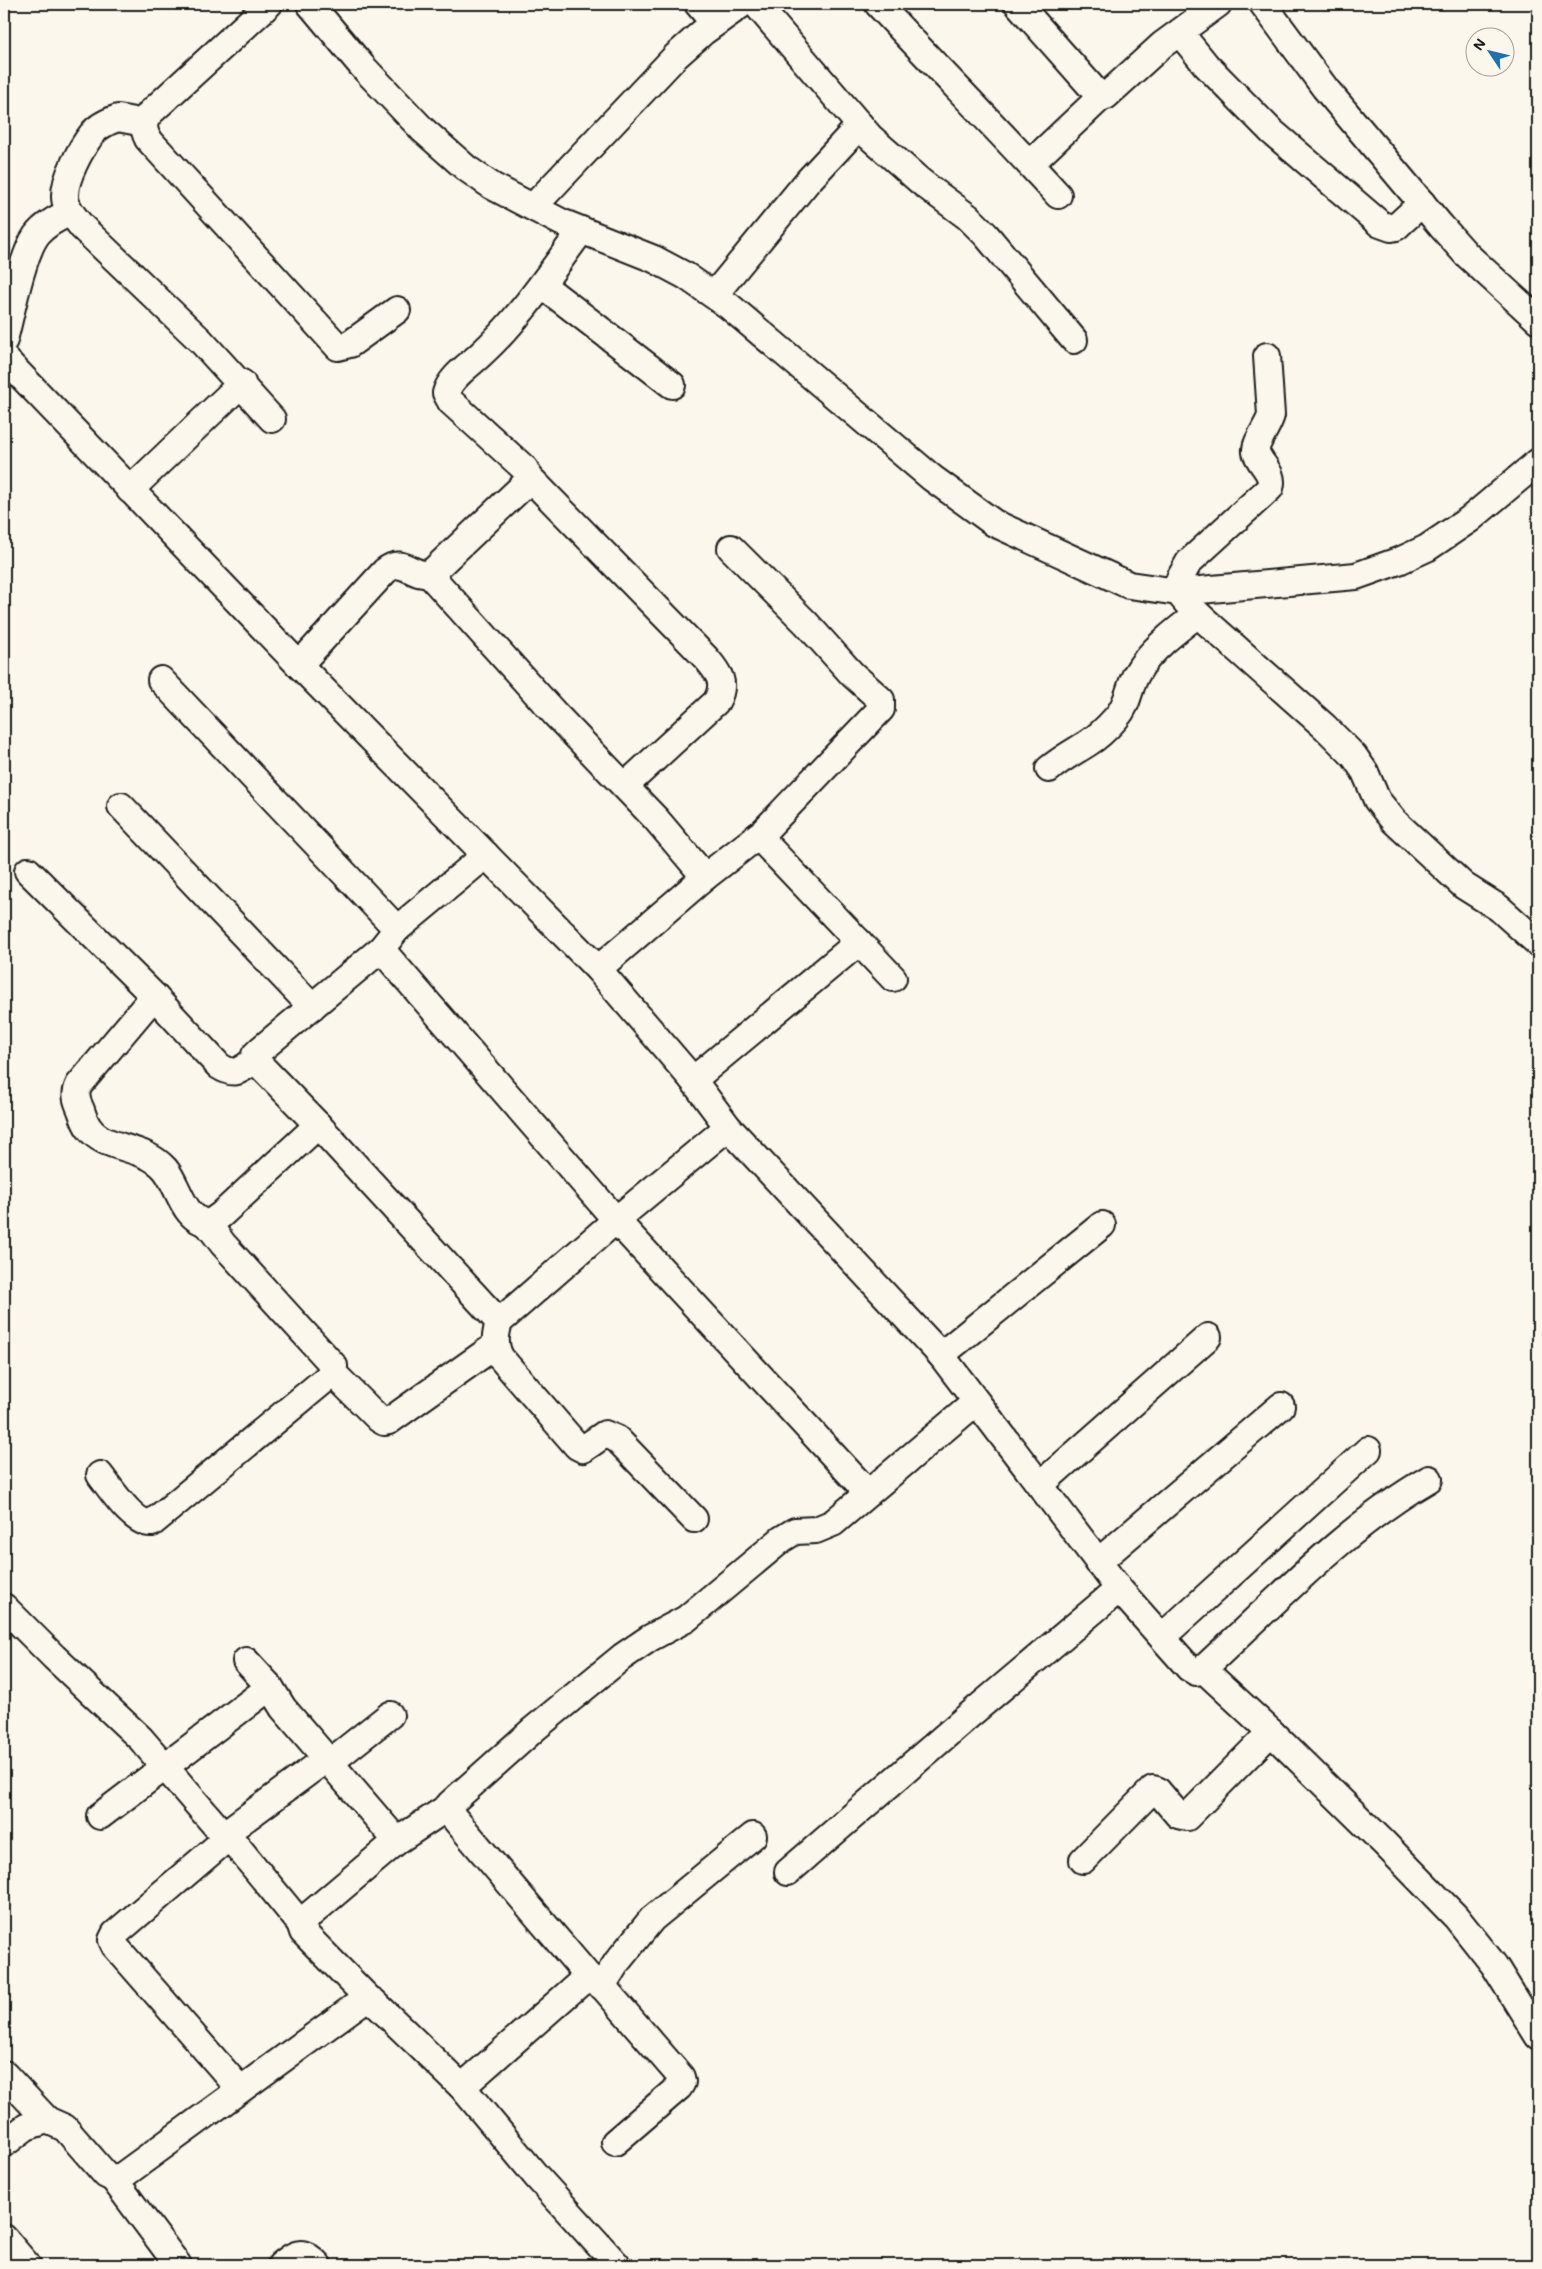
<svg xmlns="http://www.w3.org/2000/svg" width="1542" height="2269" font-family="Mali,sans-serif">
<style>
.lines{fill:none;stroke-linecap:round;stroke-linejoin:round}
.minor-casing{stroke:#1c1c1c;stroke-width:30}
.minor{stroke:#fbf7ec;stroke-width:26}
</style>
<rect width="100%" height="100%" fill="#fbf7ec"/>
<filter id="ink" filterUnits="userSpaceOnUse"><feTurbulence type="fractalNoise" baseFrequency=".02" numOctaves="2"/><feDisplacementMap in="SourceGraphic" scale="10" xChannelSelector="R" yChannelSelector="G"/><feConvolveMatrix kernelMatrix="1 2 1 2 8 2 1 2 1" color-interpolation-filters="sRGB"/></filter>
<g filter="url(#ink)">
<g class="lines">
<!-- minor casing -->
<g class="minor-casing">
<g id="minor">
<path d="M269,4L151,112C143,121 142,127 148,139L338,347L350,344L397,310"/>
<polyline points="310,4 362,66 423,130 466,168 492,186 561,222 654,259 686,276 729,306 932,478 994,523 1129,585 1178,592 1356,576 1401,560 1427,548 1470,519 1538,462"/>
<polyline points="698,4 714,23"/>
<polyline points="756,4 870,137 921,182 968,217 986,235 1074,340"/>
<path d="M878,4C937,68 999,130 1058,195"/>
<polyline points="1018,4 1096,92 1106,96 1162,45 1218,4"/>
<polyline points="1263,4 1325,88 1441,226 1466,254 1538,320"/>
<polyline points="1180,33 1206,65 1271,131 1380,224 1391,228 1396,227 1422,203"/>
<path d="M144,123L118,118C109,121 98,126 92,134C81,148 64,179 65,197C65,208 76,219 82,227L201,341L272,419"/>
<polyline points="1030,164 1102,96"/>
<polyline points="533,207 676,56 703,32 742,4"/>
<polyline points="542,285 672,385"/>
<polyline points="714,295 807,182 860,125"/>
<path d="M4,340C11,314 22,256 36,236C44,225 58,218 70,212"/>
<path d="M1267,356L1271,415C1269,425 1254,444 1256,452C1260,465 1275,473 1270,488L1189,562L1180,578L1178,592L1192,609L1325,727L1354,756L1365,772L1377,800L1394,821L1464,886L1499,908L1538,943"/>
<polyline points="4,358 299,665 598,969 693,1080 728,1127 941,1355 1119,1589 1189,1668 1196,1672 1203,1669 1271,1732 1384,1843 1456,1917 1494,1965 1538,2036"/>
<path d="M529,477L706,658C719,673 727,683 716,702L625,786"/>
<polyline points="130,490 242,383"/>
<polyline points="429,574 555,714 656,819 705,877"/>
<path d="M299,665L385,571C404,555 412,579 431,573L524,485L529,477L525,469L451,402L446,393C450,378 467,367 479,356C519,320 549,274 581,231"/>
<polyline points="161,680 397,929 381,949 260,1050 255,1055 255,1060 318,1125 499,1322 616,1220 728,1127"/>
<path d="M1049,769C1062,758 1074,752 1088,743C1098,737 1108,727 1116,718C1129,704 1128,688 1137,673C1149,651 1178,629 1198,614"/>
<polyline points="121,806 312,1007"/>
<polyline points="758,836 893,978"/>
<path d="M28,871L154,996L219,1066C236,1077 240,1070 255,1060"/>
<polyline points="397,929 486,855"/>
<polyline points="381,949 616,1220 868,1493"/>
<polyline points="598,969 705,877 763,832 881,709 881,700 852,674 806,623 731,548"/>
<path d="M154,996L79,1085C74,1095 77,1101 81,1110C83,1116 85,1123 89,1128C105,1151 143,1144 165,1169C179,1185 183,1222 210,1223L221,1215L318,1125"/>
<polyline points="693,1080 859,942"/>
<path d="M499,1322C495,1336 494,1344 500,1357L577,1446L583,1449L605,1434L617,1439L694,1519"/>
<polyline points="941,1355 1102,1225"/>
<polyline points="333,1373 379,1419 384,1422 389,1421 496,1345"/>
<path d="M100,1475C111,1489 134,1525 152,1523L333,1373L334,1366L223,1244L207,1223"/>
<polyline points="1040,1485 1208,1337"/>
<polyline points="1098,1562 1281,1406"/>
<polyline points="4,1607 54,1657 141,1739 228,1840"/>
<polyline points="1162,1637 1368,1450"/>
<polyline points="246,1661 270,1687 283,1708 397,1841"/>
<path d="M1203,1669C1275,1603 1344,1528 1429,1479"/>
<polyline points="100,1816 270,1687"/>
<polyline points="223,1835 326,1759 333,1760 390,1715"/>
<polyline points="1083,1860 1153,1789 1157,1790 1178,1815 1187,1817 1271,1732"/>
<polyline points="788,1872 966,1718 1119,1589"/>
<polyline points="588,1976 604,1988 681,2077 682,2082 679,2087 615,2142"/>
<polyline points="602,1986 617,1962 652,1919 753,1836"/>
<polyline points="368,1998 303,1932 300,1923 397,1841 448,1807"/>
<polyline points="4,2074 47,2120"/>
<polyline points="462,2087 537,2177 617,2265"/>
<polyline points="240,2089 115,1946 112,1940 115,1934 225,1840 236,1845 300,1923"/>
<polyline points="4,2144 26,2127 47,2120 65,2128 106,2175 113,2178 122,2176 365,1999 373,2001 462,2087 588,1976 449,1812 448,1807 450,1804 534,1729 622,1657 650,1638 686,1619 782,1539 795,1531 816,1530 833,1523 976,1402"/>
<polyline points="113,2178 178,2265"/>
<polyline points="4,2238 27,2265"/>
<path d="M281,2265C297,2252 302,2249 318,2265"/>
</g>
</g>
<!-- minor -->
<use href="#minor" class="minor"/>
</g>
</g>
<!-- margin -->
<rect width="1542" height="2269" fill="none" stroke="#fbf7ec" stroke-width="20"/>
<rect x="10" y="10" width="1522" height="2249" fill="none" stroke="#1c1c1c" stroke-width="2" filter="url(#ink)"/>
<!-- north arrow -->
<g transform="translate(1490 52) rotate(305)"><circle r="24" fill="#fbf7ec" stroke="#a29f99"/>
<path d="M0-4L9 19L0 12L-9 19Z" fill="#1f6fb2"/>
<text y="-8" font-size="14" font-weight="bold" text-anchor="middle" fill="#1c1c1c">N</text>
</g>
</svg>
